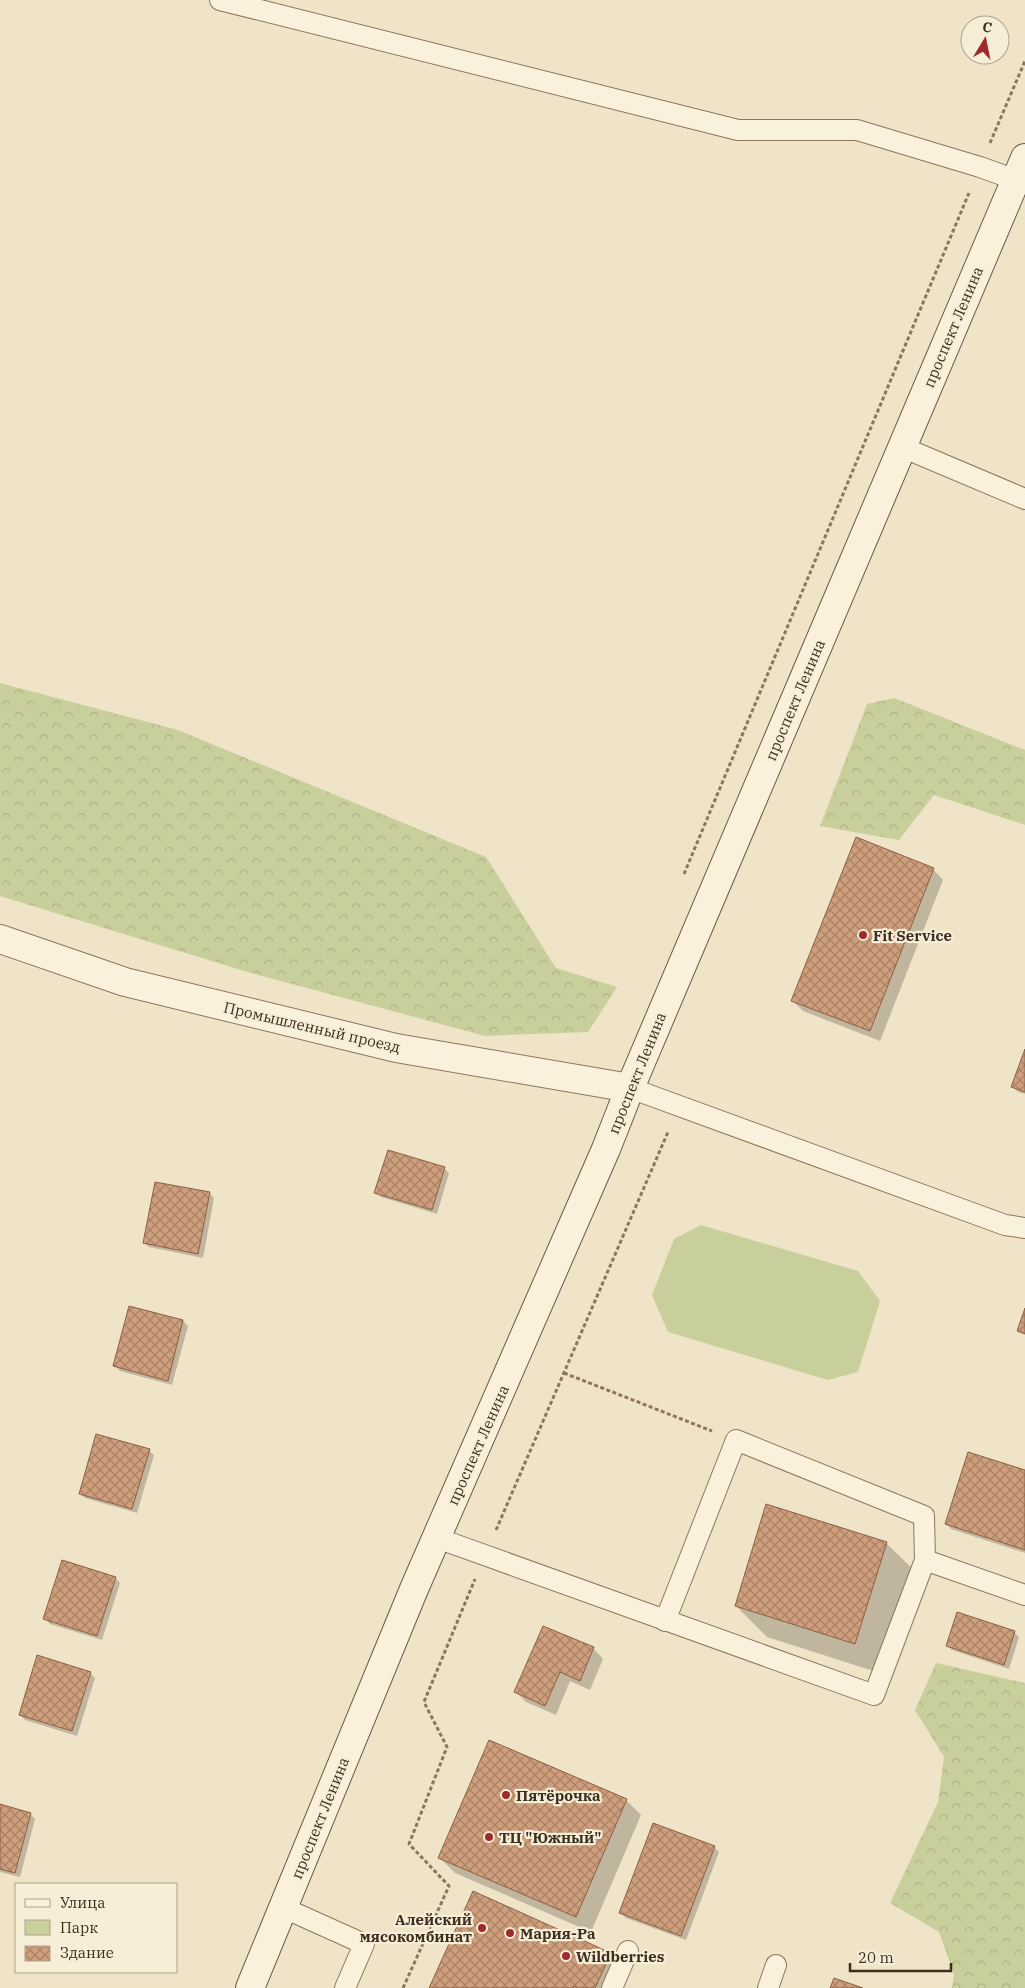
<svg xmlns="http://www.w3.org/2000/svg" width="1025" height="1988" font-family="'IBM Plex Serif',serif">
<style>
.green{fill:#c9cf9b}
.forest{fill:url(#forest-crowns)}
.shadow{fill:#0003}
.building{fill:url(#building-cross-hatch);stroke:#8d5f41}
.lines{fill:none;stroke-linecap:round;stroke-linejoin:round}
.lane-casing{stroke:#8d765c;stroke-width:22}
.street-casing{stroke:#8d765c;stroke-width:30}
.secondary-casing{stroke:#6f573f;stroke-width:30}
.path{stroke:#8d765c;stroke-width:3;stroke-dasharray:4 2.5;stroke-linecap:butt}
.lane{stroke:#faf1dc;stroke-width:20}
.street{stroke:#faf1dc;stroke-width:28}
.secondary{stroke:#faf1dc;stroke-width:28}
.poi-dot{fill:#9e2a2b;stroke:#f7eed8;stroke-width:2}
.labels{text-anchor:middle;dominant-baseline:central;stroke-width:4.5;stroke-linejoin:round;paint-order:stroke}
.street-label{font-size:15px;fill:#3d2e20;stroke:#f7eed8}
.poi-label{font-size:15px;font-weight:bold;fill:#3d2e20;stroke:#f7eed8;text-anchor:start}
</style>
<defs>
<pattern id="forest-crowns" width="20" height="18" patternUnits="userSpaceOnUse" patternTransform="scale(1.25)"><rect width="20" height="18" fill="#c9cf9b"/><path d="M2 6a3 3 0 1 1 6 0M12 15a3 3 0 1 1 6 0" fill="none" stroke="#aeb285"/></pattern>
<pattern id="building-cross-hatch" width="8" height="8" patternUnits="userSpaceOnUse" patternTransform="scale(1.25)"><rect width="8" height="8" fill="#cf9f7d"/><path d="M0 0l8 8M0 8l8-8" fill="none" stroke="#a98266"/></pattern>
</defs>
<rect width="100%" height="100%" fill="#f0e4c8"/>
<!-- green -->
<polygon class="green" points="701,1225 858,1271 880,1301 858,1372 828,1380 668,1332 652,1295 674,1239"/>
<!-- forest -->
<g class="forest">
<polygon points="0,683 178,730 486,857 556,968 617,987 588,1032 485,1036 244,971 0,896"/>
<polygon points="894,698 1025,750 1025,825 934,795 899,840 820,826 867,704"/>
<polygon points="936,1663 1025,1683 1025,1988 952,1988 954,1974 939,1932 890,1903 938,1802 944,1757 915,1710"/>
</g>
<!-- shadow -->
<g class="shadow">
<polygon points="933,869 943,880 880,1041 803,1011 793,1001"/>
<polygon points="1025,1053 1025,1094 1018,1092 1013,1087"/>
<polygon points="444,1168 449,1173 437,1214 381,1197 376,1192"/>
<polygon points="210,1194 214,1198 203,1258 149,1247 144,1243"/>
<polygon points="183,1321 188,1326 172,1385 120,1371 115,1366"/>
<polygon points="149,1451 154,1455 137,1513 85,1498 80,1493"/>
<polygon points="1025,1471 1025,1553 951,1529 946,1524"/>
<polygon points="886,1543 918,1574 886,1675 767,1637 736,1606"/>
<polygon points="115,1578 120,1583 102,1640 50,1624 45,1619"/>
<polygon points="1014,1632 1019,1637 1009,1669 952,1650 948,1646"/>
<polygon points="593,1648 603,1659 590,1690 570,1681 556,1715 526,1702 516,1692"/>
<polygon points="90,1673 95,1678 77,1736 25,1720 20,1715"/>
<polygon points="626,1800 641,1815 591,1932 455,1873 440,1858"/>
<polygon points="0,1806 30,1814 35,1819 20,1877 0,1872"/>
<polygon points="714,1847 719,1852 686,1940 626,1918 621,1913"/>
<polygon points="610,1954 615,1959 602,1988 430,1988"/>
</g>
<!-- building -->
<g class="building">
<polygon points="856,837 934,868 870,1031 791,1001"/>
<polygon points="1025,1049 1025,1092 1011,1087"/>
<polygon points="388,1150 445,1167 432,1210 374,1193"/>
<polygon points="155,1182 210,1192 198,1254 143,1243"/>
<polygon points="129,1306 183,1320 168,1381 113,1366"/>
<polygon points="1025,1308 1025,1334 1017,1331"/>
<polygon points="96,1434 150,1449 132,1509 79,1494"/>
<polygon points="968,1452 1025,1470 1025,1550 945,1524"/>
<polygon points="766,1504 887,1542 855,1644 735,1606"/>
<polygon points="62,1560 116,1577 97,1636 43,1619"/>
<polygon points="957,1612 1015,1631 1004,1665 946,1646"/>
<polygon points="543,1626 594,1647 580,1681 560,1672 545,1706 514,1692"/>
<polygon points="37,1655 91,1672 72,1731 19,1715"/>
<polygon points="489,1740 627,1799 576,1917 438,1858"/>
<polygon points="0,1804 31,1813 15,1873 0,1869"/>
<polygon points="653,1823 715,1846 681,1936 619,1913"/>
<polygon points="473,1891 611,1953 595,1988 577,1988 574,1986 573,1988 429,1988"/>
<polygon points="834,1978 863,1988 830,1988"/>
</g>
<g class="lines">
<!-- lane casing -->
<g class="lane-casing">
<g id="lane">
<polyline points="220,0 738,130 857,130 980,167 1016,180"/>
<polyline points="902,447 1025,499"/>
<polyline points="630,1088 1005,1225 1025,1228"/>
<polyline points="437,1538 874,1695 925,1560 1025,1595"/>
<polyline points="665,1621 736,1440 924,1516 925,1560"/>
<polyline points="284,1908 364,1944 345,1988"/>
<polyline points="612,1988 628,1951"/>
<polyline points="768,1988 776,1965"/>
</g>
</g>
<!-- street casing -->
<g class="street-casing">
<polyline id="street" points="0,939 125,982 396,1048 630,1088"/>
</g>
<!-- secondary casing -->
<g class="secondary-casing">
<polyline id="secondary" points="250,1988 414,1589 606,1149 630,1088 1025,158"/>
</g>
<!-- path -->
<g class="path">
<polyline points="990,143 1025,61"/>
<polyline points="684,874 969,193"/>
<polyline points="564,1373 712,1431"/>
<polyline points="496,1530 668,1132"/>
<polyline points="403,1988 449,1886 409,1844 447,1747 424,1702 475,1579"/>
</g>
<!-- lane -->
<use href="#lane" class="lane"/>
<!-- street -->
<use href="#street" class="street"/>
<!-- secondary -->
<use href="#secondary" class="secondary"/>
</g>
<!-- markers -->
<g class="poi-dot">
<circle cx="863" cy="935" r="5"/>
<circle cx="506" cy="1795" r="5"/>
<circle cx="489" cy="1837" r="5"/>
<circle cx="482" cy="1928" r="5"/>
<circle cx="510" cy="1933" r="5"/>
<circle cx="566" cy="1956" r="5"/>
</g>
<g class="labels">
<!-- street labels -->
<g class="street-label">
<text transform="translate(953 327) rotate(-67)">проспект Ленина</text>
<text transform="translate(795 700) rotate(-67)">проспект Ленина</text>
<text transform="translate(312 1027) rotate(13)">Промышленный проезд</text>
<text transform="translate(637 1073) rotate(-68)">проспект Ленина</text>
<text transform="translate(478 1445) rotate(-66)">проспект Ленина</text>
<text transform="translate(320 1818) rotate(-68)">проспект Ленина</text>
</g>
<!-- poi labels -->
<g class="poi-label">
<text x="873" y="935">Fit Service</text>
<text x="516" y="1795">Пятёрочка</text>
<text x="499" y="1837">ТЦ "Южный"</text>
<text x="472" y="1919" text-anchor="end">Алейский<tspan x="472" dy="17">мясокомбинат</tspan></text>
<text x="520" y="1933">Мария-Ра</text>
<text x="576" y="1956">Wildberries</text>
</g>
</g>
<!-- legend -->
<rect x="15" y="1883" width="162" height="90" fill="#f7eed8" stroke="#ada18e"/>
<rect x="25" y="1899" width="25" height="8" fill="#faf1dc" stroke="#ada18e"/>
<text x="60" y="1908" font-size="15" fill="#3d2e20">Улица</text>
<rect x="25" y="1920" width="25" height="15" fill="#c9cf9b" stroke="#ada18e"/>
<text x="60" y="1933" font-size="15" fill="#3d2e20">Парк</text>
<rect x="25" y="1946" width="25" height="15" fill="url(#building-cross-hatch)" stroke="#ada18e"/>
<text x="60" y="1958" font-size="15" fill="#3d2e20">Здание</text>
<!-- north arrow -->
<g transform="translate(985 40) rotate(10)"><circle r="24" fill="#f7eed8" stroke="#ada18e"/>
<path d="M0-4L9 19L0 12L-9 19Z" fill="#9e2a2b"/>
<text y="-8" font-size="14" font-weight="bold" text-anchor="middle" fill="#3d2e20">С</text>
</g>
<!-- scale -->
<path d="M850 1963v8h101v-8" fill="none" stroke="#3d2e20" stroke-width="2.5"/>
<text x="858" y="1963" font-size="15" fill="#3d2e20" stroke="#f7eed8" stroke-width="4" paint-order="stroke">20 m</text>
</svg>
